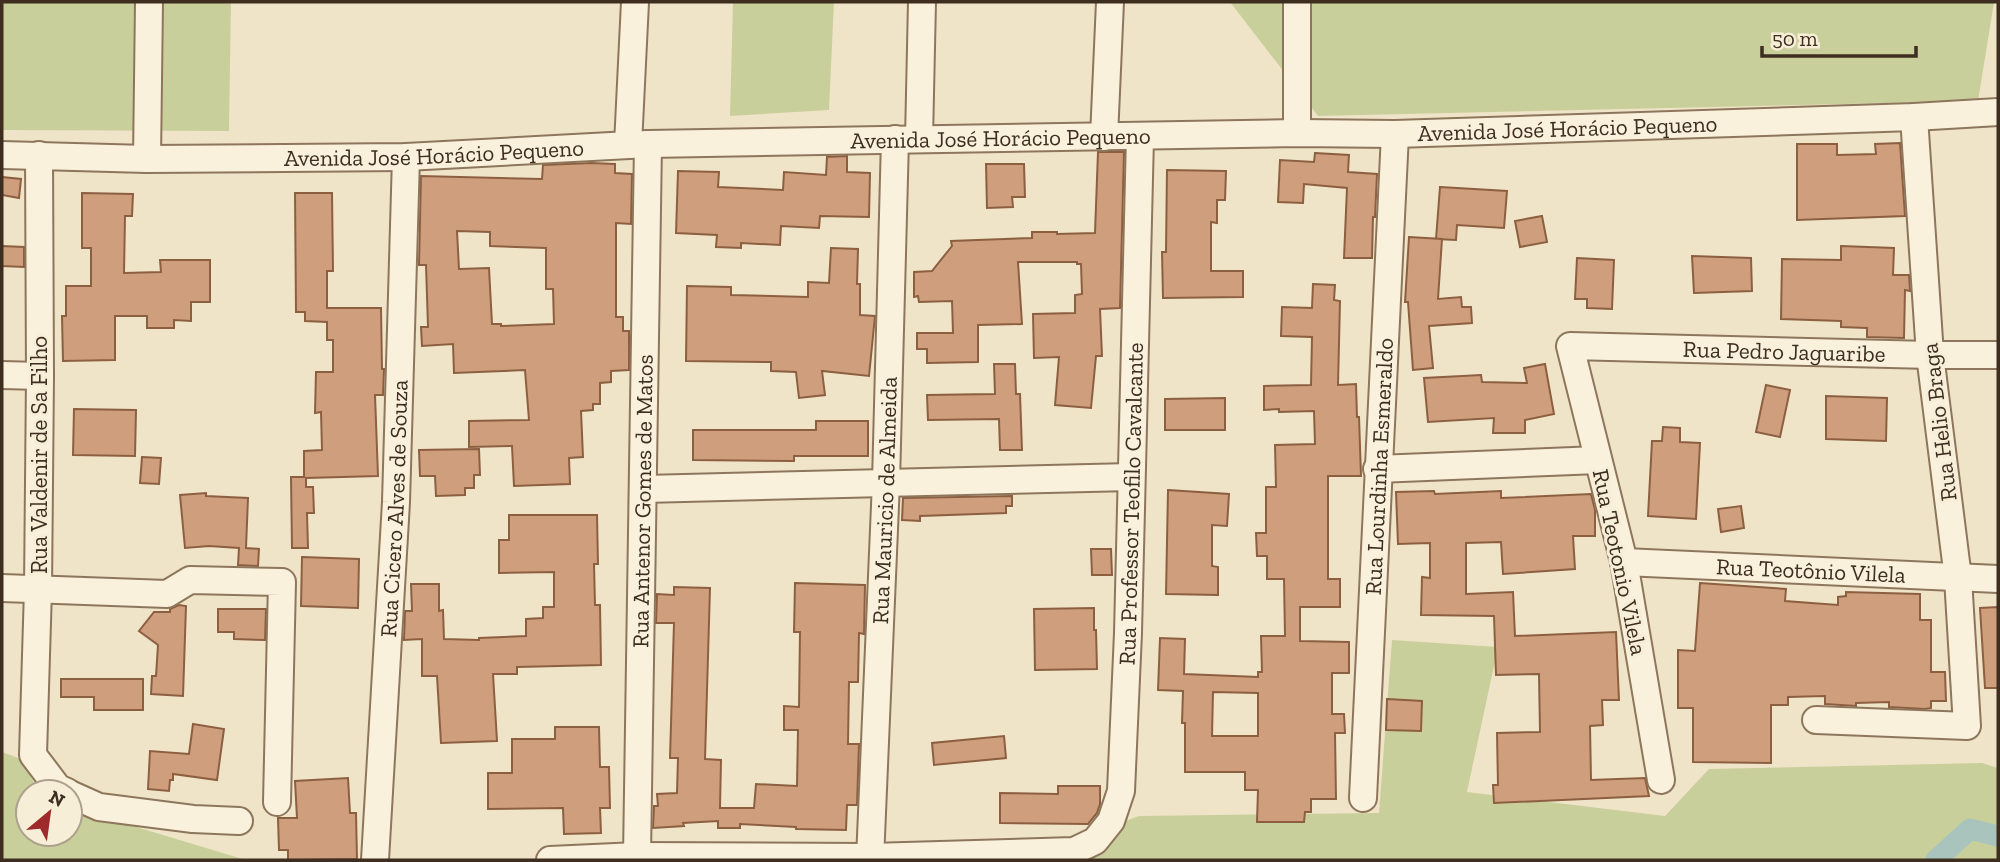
<svg xmlns="http://www.w3.org/2000/svg" width="2000" height="862" font-family="'Zilla Slab',serif">
<style>
.green{fill:#c9cf9b}
.lines{fill:none;stroke-linecap:round;stroke-linejoin:round}
.canal{stroke:#a9c4bc;stroke-width:21}
.building{fill:#cf9f7d;stroke:#8d5f41;stroke-width:2;fill-rule:evenodd}
.minor-casing{stroke:#8d765c;stroke-width:30}
.minor{stroke:#faf1dc;stroke-width:26}
.labels{text-anchor:middle;dominant-baseline:central;stroke-width:6;stroke-linejoin:round;paint-order:stroke}
.street-label{font-size:23px;fill:#3d2e20;stroke:#f7eed8}
</style>
<rect width="100%" height="100%" fill="#f0e4c8"/>
<!-- green -->
<g class="green">
<polygon points="2,2 231,2 229,131 2,130"/>
<polygon points="733,2 834,2 829,110 730,116"/>
<polygon points="1230,2 1994,2 1978,101 1318,116"/>
<polygon points="1392,640 1498,647 1467,792 1665,816 1709,769 1982,763 1998,768 1998,860 1020,860 1139,816 1379,813"/>
<polygon points="2,752 21,759 39,792 28,792 28,834 70,834 70,807 246,860 2,860"/>
</g>
<g class="lines">
<!-- canal -->
<polyline class="canal" points="1936,860 1970,829 1998,836"/>
</g>
<!-- building -->
<g class="building">
<polygon points="1900,143 1905,216 1797,220 1797,144 1837,144 1837,155 1876,154 1875,144"/>
<polygon points="1098,152 1124,152 1120,308 1100,309 1102,356 1096,356 1091,408 1055,405 1059,357 1034,358 1033,314 1075,313 1075,295 1082,294 1081,264 1077,264 1077,262 1018,262 1022,324 978,325 978,362 927,363 927,349 917,349 917,333 953,333 952,301 919,302 918,296 914,297 914,272 932,271 952,246 951,241 1032,238 1032,232 1057,232 1057,234 1095,233"/>
<polygon points="1315,153 1349,155 1348,172 1377,174 1375,217 1373,217 1372,258 1344,258 1347,188 1304,184 1303,203 1278,202 1280,160 1314,162"/>
<polygon points="847,156 847,172 870,173 869,217 820,216 819,228 781,226 780,245 741,243 741,248 716,247 717,235 676,233 678,171 719,172 718,187 783,190 784,172 826,175 827,157"/>
<path d="M591,163L615,164V173L632,174L631,224L616,223V317H623V331H629V370L611,371V382L600,383V404H593V410L581,411L583,457L569,458L570,484L514,486L512,446L469,447V421L529,420L525,370L454,373L453,344L422,346L421,327H428L426,265H419L421,176L542,179L543,165ZM457,231L490,232V246L546,248V289H553L554,324L501,326V324H492L489,268L459,269Z"/>
<polygon points="986,164 1024,164 1025,197 1012,197 1013,207 987,208"/>
<polygon points="1167,170 1226,171 1225,200 1217,200 1217,223 1211,222 1211,271 1243,271 1243,297 1163,298 1162,252 1166,252"/>
<polygon points="2,177 21,179 19,198 2,195"/>
<polygon points="1440,187 1507,191 1504,228 1457,225 1456,240 1436,239"/>
<polygon points="82,193 133,194 132,216 125,216 124,273 161,272 160,260 210,260 210,302 191,302 191,321 174,320 174,328 147,328 147,316 115,316 115,360 63,361 62,316 66,316 66,286 91,286 91,248 82,248"/>
<polygon points="295,193 332,193 333,271 327,271 327,308 381,308 382,369 384,369 383,395 375,395 378,476 306,478 306,487 313,487 314,513 307,513 308,548 292,548 291,477 304,477 304,451 322,450 321,412 315,413 316,372 333,372 333,340 327,340 327,322 305,321 305,312 296,312"/>
<polygon points="1542,216 1547,242 1520,247 1515,221"/>
<polygon points="1409,237 1442,239 1438,299 1461,297 1462,307 1471,307 1472,323 1429,326 1433,368 1413,370 1408,302 1405,302"/>
<polygon points="2,246 24,247 24,267 2,266"/>
<polygon points="1841,246 1894,248 1893,275 1909,275 1910,291 1905,290 1904,338 1867,337 1867,328 1841,327 1841,321 1781,319 1782,259 1841,260"/>
<polygon points="831,248 858,249 857,284 860,284 860,315 875,316 869,376 822,371 825,395 799,398 796,372 771,371 771,362 686,361 687,286 731,287 731,295 808,297 808,282 829,283"/>
<polygon points="1692,256 1751,258 1752,291 1694,293"/>
<polygon points="1577,258 1614,260 1612,309 1587,308 1587,299 1575,299"/>
<path d="M1313,284L1335,285L1334,300L1340,301L1338,385L1356,384L1357,417H1359L1361,476H1328V579H1340V607H1300V641L1349,642V673H1332V714H1344L1345,733H1335L1336,799H1311V812H1305L1304,822H1257L1258,790H1245V772H1185V723H1182L1183,691L1158,690L1160,638L1185,639L1184,674L1258,677V672H1262L1261,636H1285L1284,579H1267V556H1257L1256,533H1266V487H1276L1275,445L1315,444L1314,411L1279,412V409L1264,410V386L1311,385L1312,337L1281,336L1282,307L1312,308ZM1213,692L1258,693V736H1212Z"/>
<polygon points="994,364 1015,364 1016,394 1020,394 1022,450 1000,450 999,419 928,420 927,395 995,394"/>
<polygon points="1545,364 1554,414 1525,420 1525,433 1493,433 1494,418 1428,422 1424,378 1481,375 1482,382 1527,383 1524,368"/>
<polygon points="1766,385 1790,390 1780,437 1756,432"/>
<polygon points="1826,396 1887,398 1886,441 1826,439"/>
<polygon points="1225,398 1225,430 1165,430 1165,399"/>
<polygon points="74,409 136,410 135,456 73,455"/>
<polygon points="816,421 868,421 868,456 794,456 794,461 693,460 693,430 816,430"/>
<polygon points="1663,427 1680,428 1680,442 1700,443 1696,519 1648,516 1652,441 1662,441"/>
<polygon points="479,449 480,475 474,475 474,488 465,488 465,495 436,496 435,476 420,476 419,450"/>
<polygon points="142,457 161,458 159,484 140,483"/>
<polygon points="1168,490 1229,494 1227,526 1212,525 1212,566 1218,567 1218,595 1166,594"/>
<polygon points="1434,491 1435,494 1501,491 1501,498 1591,494 1595,510 1595,536 1573,536 1575,569 1503,574 1501,542 1466,543 1466,594 1513,592 1515,636 1616,632 1619,700 1602,700 1603,725 1590,726 1591,780 1645,778 1649,796 1494,803 1493,785 1498,785 1497,733 1540,732 1539,674 1496,675 1494,616 1421,615 1422,577 1430,578 1430,543 1398,544 1396,492"/>
<polygon points="206,493 206,496 248,498 246,548 259,549 258,566 238,565 239,548 209,546 185,548 180,495"/>
<polygon points="1012,496 1012,506 1006,506 1006,513 920,516 920,521 902,520 903,498"/>
<polygon points="1741,506 1744,528 1721,532 1718,509"/>
<polygon points="509,515 597,515 598,564 594,564 595,605 600,605 601,665 517,667 517,674 493,674 497,741 441,743 437,676 422,676 422,639 404,640 405,611 412,611 411,584 439,584 439,611 443,610 444,639 479,640 479,638 526,636 526,619 543,618 543,607 554,607 554,572 499,573 499,540 509,540"/>
<polygon points="1091,549 1111,549 1112,575 1092,575"/>
<polygon points="302,557 359,559 358,608 301,606"/>
<polygon points="795,583 865,585 864,634 859,633 858,682 849,682 848,744 859,744 857,805 847,805 846,830 796,829 796,827 740,824 740,828 718,828 718,821 683,823 684,826 653,828 654,806 658,806 657,794 677,793 678,758 670,758 674,623 656,623 657,594 674,595 674,587 710,588 705,759 721,760 720,808 754,808 756,784 797,786 798,730 784,730 784,706 799,707 800,632 794,632"/>
<polygon points="1700,583 1786,589 1785,601 1838,605 1838,597 1846,596 1846,592 1920,594 1920,620 1931,620 1931,672 1945,672 1946,701 1931,701 1931,708 1925,709 1889,707 1889,702 1856,703 1856,706 1825,704 1825,696 1788,697 1788,705 1771,705 1771,763 1693,762 1693,708 1678,708 1678,650 1695,651"/>
<polygon points="179,605 186,606 183,696 151,694 152,676 156,676 158,645 139,631 154,612 170,612 170,609"/>
<polygon points="1998,607 1998,688 1985,688 1980,608"/>
<polygon points="1094,608 1094,630 1096,630 1097,669 1035,670 1034,609"/>
<polygon points="218,609 266,609 265,640 234,639 234,632 218,632"/>
<polygon points="61,679 143,679 143,710 94,710 94,697 61,697"/>
<polygon points="1387,699 1422,701 1421,731 1386,730"/>
<polygon points="193,724 224,729 217,780 173,774 173,780 170,780 169,791 148,789 150,751 189,754"/>
<polygon points="555,727 599,727 600,767 609,767 610,808 600,808 601,833 564,834 563,808 488,809 488,773 512,773 512,739 555,739"/>
<polygon points="1004,736 1006,758 934,765 932,743"/>
<polygon points="348,778 350,813 356,813 357,859 288,860 288,850 279,850 278,818 297,818 295,781"/>
<polygon points="1058,786 1100,786 1100,804 1097,813 1088,824 1000,823 1000,793 1058,794"/>
</g>
<g class="lines">
<!-- minor casing -->
<g class="minor-casing">
<g id="minor">
<polyline points="1297,133 1297,2"/>
<polyline points="1104,137 1110,2"/>
<polyline points="919,139 922,2"/>
<polyline points="628,145 635,2"/>
<path id="s1" d="M2,155L147,159L406,157L648,144L1297,133L1395,134L1914,117L1998,112"/>
<polyline points="39,155 40,376 38,589 33,755 58,788 67,792"/>
<polyline points="147,159 149,2"/>
<polyline points="2,375 40,376"/>
<polyline points="1377,469 1598,460"/>
<polyline points="644,489 1131,477"/>
<path id="s2" d="M1624,562L1998,579"/>
<polyline points="2,588 167,594 190,580 282,582 277,802"/>
<polyline points="1816,720 1967,726 1958,578 1930,355 1914,117"/>
<path id="s3" d="M1661,780L1624,562L1570,346L1930,355H1998"/>
<polyline points="70,794 99,807 193,819 239,821"/>
<path id="s4" d="M1363,798L1395,134"/>
<path id="s5" d="M637,856L648,144"/>
<path id="s6" d="M375,860L396,502L406,157"/>
<path id="s7" d="M550,860L637,856L870,857L1074,851L1095,841L1111,821L1121,791L1128,633L1140,137"/>
<path id="s8" d="M870,860L886,482L895,139"/>
</g>
</g>
<!-- minor -->
<use href="#minor" class="minor"/>
</g>
<g class="labels">
<!-- street labels -->
<g class="street-label">
<text stroke="none"><textPath href="#s1" startOffset="1566">Avenida José Horácio Pequeno</textPath></text>
<text stroke="none"><textPath href="#s1" startOffset="999">Avenida José Horácio Pequeno</textPath></text>
<text stroke="none"><textPath href="#s1" startOffset="432">Avenida José Horácio Pequeno</textPath></text>
<text stroke="none"><textPath href="#s3" startOffset="658">Rua Pedro Jaguaribe</textPath></text>
<text transform="translate(1939 422) rotate(-97)">Rua Helio Braga</text>
<text transform="translate(39 455) rotate(-90)">Rua Valdenir de Sa Filho</text>
<text stroke="none"><textPath href="#s4" startOffset="332">Rua Lourdinha Esmeraldo</textPath></text>
<text stroke="none"><textPath href="#s5" startOffset="355">Rua Antenor Gomes de Matos</textPath></text>
<text stroke="none"><textPath href="#s8" startOffset="360">Rua Mauricio de Almeida</textPath></text>
<text stroke="none"><textPath href="#s7" startOffset="892">Rua Professor Teofilo Cavalcante</textPath></text>
<text stroke="none"><textPath href="#s6" startOffset="352">Rua Cicero Alves de Souza</textPath></text>
<text transform="translate(1620 562) rotate(78)">Rua Teotonio Vilela</text>
<text stroke="none"><textPath href="#s2" startOffset="187">Rua Teotônio Vilela</textPath></text>
</g>
</g>
<!-- border -->
<rect width="2000" height="862" fill="none" stroke="#3d2e20" stroke-width="7"/>
<!-- north arrow -->
<g transform="translate(49 813) rotate(29)"><circle r="33" fill="#f7eed8" stroke="#ada18e" stroke-width="2"/>
<path d="M0-5L12 26L0 18L-12 26Z" fill="#9e2a2b"/>
<text y="-10" font-size="19" font-weight="bold" text-anchor="middle" fill="#3d2e20">N</text>
</g>
<!-- scale -->
<path d="M1762 46v10h154v-10" fill="none" stroke="#3d2e20" stroke-width="3.5"/>
<text x="1772" y="46" font-size="21" fill="#3d2e20" stroke="#f7eed8" stroke-width="5" paint-order="stroke">50 m</text>
</svg>
